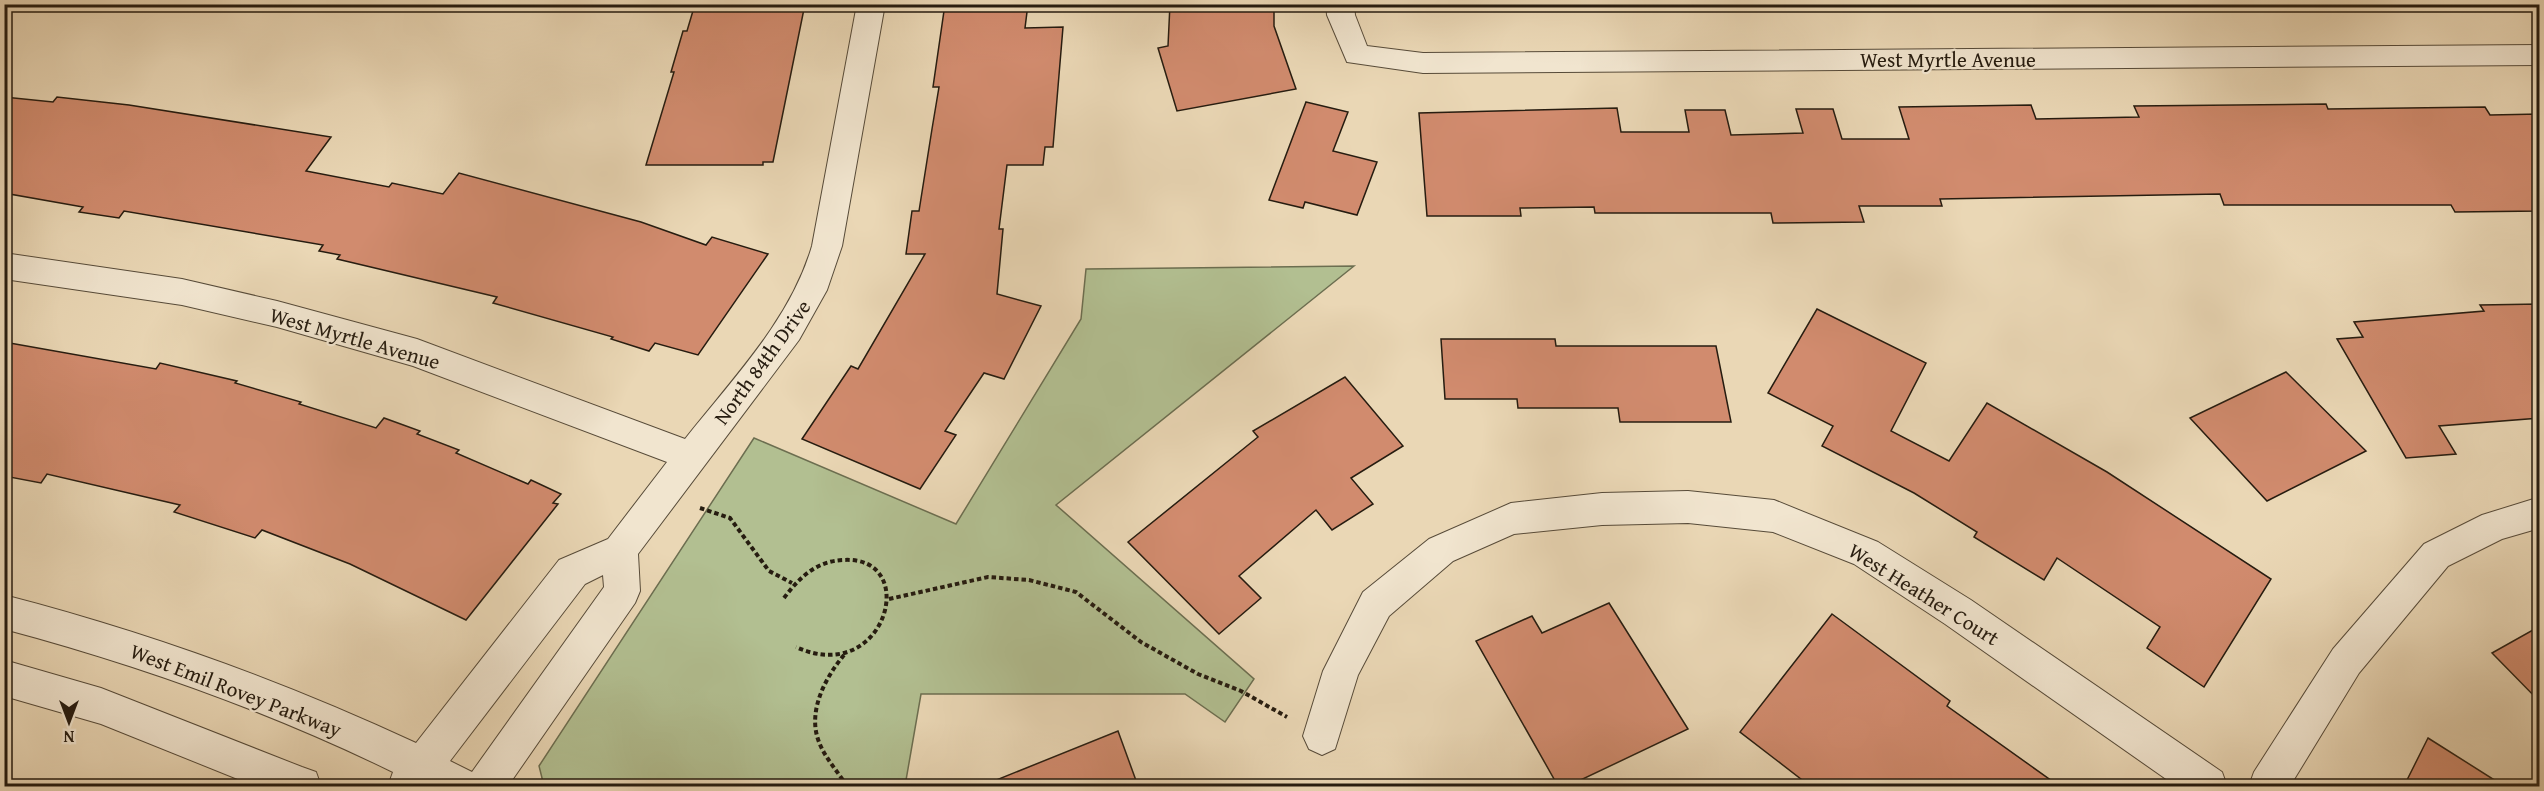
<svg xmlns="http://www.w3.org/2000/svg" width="2544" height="791" font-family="'Gentium Book Plus',serif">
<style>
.green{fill:#b2bf91;stroke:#6c6e50;stroke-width:1.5}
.building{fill:#d18b6e;stroke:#261c10;stroke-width:1.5}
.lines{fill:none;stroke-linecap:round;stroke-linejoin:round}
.minor-casing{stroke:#574b39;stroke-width:2}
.path{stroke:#261c10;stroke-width:4;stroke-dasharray:4.5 3;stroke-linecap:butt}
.minor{fill:#f1e5cf;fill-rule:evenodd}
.labels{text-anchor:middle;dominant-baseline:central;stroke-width:4.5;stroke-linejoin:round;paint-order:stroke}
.street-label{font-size:21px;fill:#261c10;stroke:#f1e5cf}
</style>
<rect width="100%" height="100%" fill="#ead7b5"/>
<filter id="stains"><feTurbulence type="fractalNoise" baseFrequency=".00333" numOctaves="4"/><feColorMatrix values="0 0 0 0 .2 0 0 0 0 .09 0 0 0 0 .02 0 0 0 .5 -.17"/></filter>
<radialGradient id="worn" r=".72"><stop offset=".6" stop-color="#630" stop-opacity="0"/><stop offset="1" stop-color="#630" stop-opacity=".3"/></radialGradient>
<!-- green -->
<polygon class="green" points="1354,266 1056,505 1254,679 1225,722 1185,694 921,694 905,786 544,786 539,766 754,438 956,524 1081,319 1086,269"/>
<!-- building -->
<g class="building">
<polygon points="695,4 805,4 773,162 763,162 763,165 646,165 674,72 671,72 683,31 687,31"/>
<polygon points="945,4 1028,4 1025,28 1063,27 1053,147 1045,147 1043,165 1007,165 999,229 1003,229 997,294 1041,306 1004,379 984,373 945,431 956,435 920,489 802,439 851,366 858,369 925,254 906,254 912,211 919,211 932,129 939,87 933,87"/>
<polygon points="1170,4 1274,4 1274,26 1296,89 1177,111 1158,48 1168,46"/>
<polygon points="4,97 53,102 57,97 129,105 331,137 306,171 389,187 392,183 443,194 459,173 641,222 706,245 712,237 768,254 698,355 655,343 649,351 611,339 613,337 493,303 497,297 337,259 340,255 319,251 323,245 124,211 119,218 79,212 83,207 4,193"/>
<polygon points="1306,102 1348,112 1333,151 1377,162 1357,215 1305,202 1303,208 1269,200"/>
<polygon points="2326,104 2328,109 2485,107 2490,115 2540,114 2540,211 2455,212 2451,205 2224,205 2220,194 1940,199 1942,206 1859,206 1864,222 1773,223 1771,213 1595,213 1594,207 1520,208 1521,216 1427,216 1419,113 1617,108 1621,132 1689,132 1685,110 1725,110 1731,135 1803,133 1796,109 1833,109 1842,139 1909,139 1899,107 2031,105 2036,119 2139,117 2134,106"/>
<polygon points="2540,304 2540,418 2439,426 2456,454 2406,458 2337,339 2363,337 2354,322 2484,311 2480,305"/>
<polygon points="1817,309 1926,363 1891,431 1949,461 1987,403 2107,472 2271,579 2204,687 2147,648 2160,627 2057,558 2044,580 1974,537 1977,532 1914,493 1822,446 1833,426 1768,393"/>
<polygon points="1441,339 1555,339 1556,346 1716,346 1731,422 1620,422 1618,408 1518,408 1517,399 1445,399"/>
<polygon points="4,342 156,369 160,363 237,381 235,383 301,402 299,404 376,428 384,418 420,431 417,434 459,450 456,453 528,484 531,480 561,494 553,503 558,504 466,620 350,564 262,530 255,538 174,512 180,505 47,474 41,483 4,476"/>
<polygon points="2286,372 2366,451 2267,501 2190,418"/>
<polygon points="1345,377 1403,446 1351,478 1373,504 1332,530 1316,510 1239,576 1261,598 1219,634 1128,542 1258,437 1253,431"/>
<polygon points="1609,603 1688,729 1568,786 1558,786 1476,641 1532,616 1542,633"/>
<polygon points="1832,614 1950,701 1947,706 2059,786 1810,786 1740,732"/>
<polygon points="2540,626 2540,702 2492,653"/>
<polygon points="1118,731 1138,786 984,786 984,785"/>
<polygon points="2428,738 2504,786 2404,786"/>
</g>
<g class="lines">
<!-- minor casing -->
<g class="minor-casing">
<g id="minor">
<path d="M857,4H885L842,246L827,290L799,340L638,554L640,591L635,603L508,786H388L393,772C268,711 139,665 4,629V595C147,632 283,681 416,743L559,560L608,539L667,462L413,366L277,327L182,305L4,279V253L182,279L277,301L417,339L685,439C732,379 790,321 812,246ZM603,575L604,587L472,772L450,761L585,584Z"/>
<polygon points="1326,4 1354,4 1355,15 1367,46 1423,53 2540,45 2540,65 1423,73 1347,62 1327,15"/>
<polygon points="1688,491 1774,500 1878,542 1971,600 2222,772 2227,786 2176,786 1945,624 1854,564 1773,532 1688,523 1602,525 1514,534 1453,561 1389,616 1358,675 1335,749 1322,755 1309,749 1303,736 1323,671 1363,592 1429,539 1511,503 1602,493"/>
<polygon points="2540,497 2540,528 2502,539 2448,566 2359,673 2290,786 2249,786 2254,772 2333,649 2424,544 2482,515"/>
<polygon points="4,660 101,688 302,767 316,772 321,786 255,786 101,724 4,696"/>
</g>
</g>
<!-- path -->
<g class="path">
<polyline points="700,508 730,518 769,571 792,583"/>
<path d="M784,598C799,578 816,561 843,560C922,555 886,688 796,647"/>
<polyline points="889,599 988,577 1029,580 1076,592 1141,642 1198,674 1241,691 1287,717"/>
<path d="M844,655C825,678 807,712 819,742C825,758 838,772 847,786"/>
</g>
<!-- minor -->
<use href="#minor" class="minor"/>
</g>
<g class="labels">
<!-- street labels -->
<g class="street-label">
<text x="1948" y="59">West Myrtle Avenue</text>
<text transform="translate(355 338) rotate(16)">West Myrtle Avenue</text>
<text transform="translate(762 362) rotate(-54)">North 84th Drive</text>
<text transform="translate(1924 594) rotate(32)">West Heather Court</text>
<text transform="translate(236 690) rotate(21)">West Emil Rovey Parkway</text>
</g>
</g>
<!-- margin -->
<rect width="2544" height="791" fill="none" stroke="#ead7b5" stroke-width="24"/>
<rect x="6" y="6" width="2532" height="779" fill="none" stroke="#261c10" stroke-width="3"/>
<rect x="12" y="12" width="2520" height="767" fill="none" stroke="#261c10" stroke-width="1.5"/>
<!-- north arrow -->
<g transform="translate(69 722) rotate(180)" stroke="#f1e5cf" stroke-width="4.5" paint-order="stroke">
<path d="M0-4.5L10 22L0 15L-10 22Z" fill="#261c10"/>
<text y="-9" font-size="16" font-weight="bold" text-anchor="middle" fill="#261c10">N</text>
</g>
<rect width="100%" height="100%" filter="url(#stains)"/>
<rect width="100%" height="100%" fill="url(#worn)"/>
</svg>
